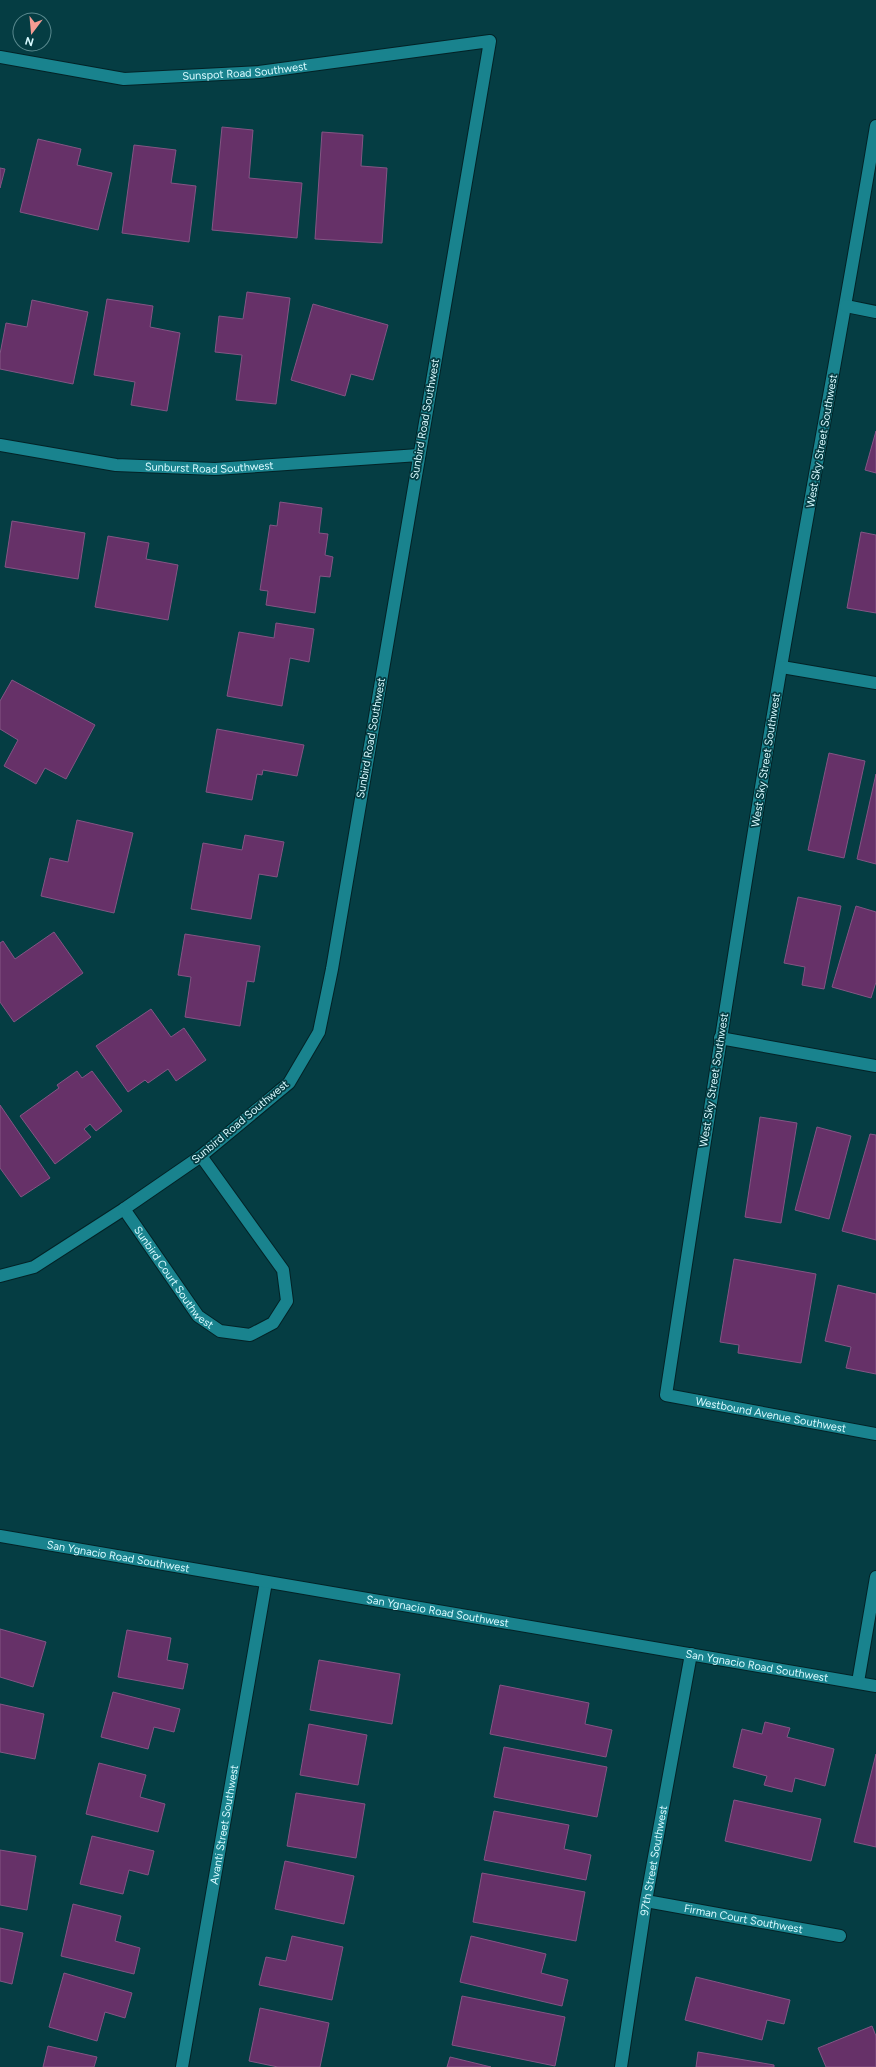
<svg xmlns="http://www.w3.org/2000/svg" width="876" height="2067" font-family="Figtree,sans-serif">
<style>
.building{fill:#663168;stroke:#835584}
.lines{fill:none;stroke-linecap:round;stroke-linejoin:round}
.street-casing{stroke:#032226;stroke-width:14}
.secondary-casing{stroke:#032226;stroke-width:14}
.street{stroke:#19838e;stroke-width:12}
.secondary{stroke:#19838e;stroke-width:12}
.labels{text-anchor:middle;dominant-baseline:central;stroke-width:3.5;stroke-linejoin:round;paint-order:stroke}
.street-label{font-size:11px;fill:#d8faff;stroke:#053d43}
</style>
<rect width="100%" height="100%" fill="#053d43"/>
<!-- building -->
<g class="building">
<polygon points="222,127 253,130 249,178 302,183 297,238 212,230"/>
<polygon points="322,132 363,135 361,166 387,168 382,243 315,239"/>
<polygon points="38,139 81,149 77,165 112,173 98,230 20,212"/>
<polygon points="134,145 176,150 171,183 196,186 189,242 122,233"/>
<polygon points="0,168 5,169 0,188"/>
<polygon points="247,292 290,298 276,404 236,400 242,355 215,352 219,316 243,319"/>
<polygon points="107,299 153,306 150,327 180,333 167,411 131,405 135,382 94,375"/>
<polygon points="32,300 88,312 73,384 0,369 0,354 6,323 27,327"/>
<polygon points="313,304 388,325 373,380 351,374 345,396 291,380"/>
<polygon points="876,431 876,473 865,470"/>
<polygon points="280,502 322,508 319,533 328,534 325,555 333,557 330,577 320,576 315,613 266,605 268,591 260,590 270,525 277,526"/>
<polygon points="12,521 85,533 78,579 5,567"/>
<polygon points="861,532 876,535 876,613 847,608"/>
<polygon points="108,536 149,543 146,559 178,565 168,620 95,607"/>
<polygon points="276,623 314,629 309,662 290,658 282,706 227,696 239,632 274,638"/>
<polygon points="12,680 95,725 66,779 45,768 36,784 4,766 18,740 0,729 0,701"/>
<polygon points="217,729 304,745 297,776 263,770 262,775 257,774 252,800 206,792"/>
<polygon points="829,753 865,761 844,858 808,850"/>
<polygon points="876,774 876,864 857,859"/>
<polygon points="77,820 133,833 114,913 41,896 50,858 68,862"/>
<polygon points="245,835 284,842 277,877 259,874 251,919 191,909 203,843 242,850"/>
<polygon points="798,897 841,906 824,989 802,985 805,967 784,963"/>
<polygon points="856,906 876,912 876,982 871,998 832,987"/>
<polygon points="54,932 83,973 14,1022 0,1002 0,943 3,941 15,959"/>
<polygon points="185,934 260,946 254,982 247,981 240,1026 185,1017 191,977 178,975"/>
<polygon points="151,1009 171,1037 184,1028 206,1060 176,1081 168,1069 148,1083 145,1080 128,1092 96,1046"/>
<polygon points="77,1071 82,1078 92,1071 122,1111 96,1131 90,1124 84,1129 91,1137 55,1164 20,1116 59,1088 57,1085"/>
<polygon points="0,1105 50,1178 21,1197 0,1168"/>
<polygon points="760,1117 797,1123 781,1223 745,1217"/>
<polygon points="817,1127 851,1136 829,1219 795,1210"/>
<polygon points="870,1134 876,1135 876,1240 842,1231"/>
<polygon points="734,1259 816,1274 801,1363 738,1353 739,1345 720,1342"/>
<polygon points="838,1285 876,1294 876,1374 846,1368 851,1347 825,1341"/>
<polygon points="0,1629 46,1642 33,1687 0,1677"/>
<polygon points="127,1630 171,1638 167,1660 188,1664 183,1689 118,1677"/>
<polygon points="319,1660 400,1674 392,1724 310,1710"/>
<polygon points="500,1685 589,1703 585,1724 612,1730 606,1757 490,1734"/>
<polygon points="113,1692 180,1709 174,1732 154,1727 148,1749 101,1737"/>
<polygon points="0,1704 44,1714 35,1759 0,1752"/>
<polygon points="765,1722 790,1728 787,1737 834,1749 825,1786 795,1778 792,1792 764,1785 767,1776 733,1767 742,1729 762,1734"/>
<polygon points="309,1724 367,1735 358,1785 300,1775"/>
<polygon points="504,1747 607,1767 597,1817 494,1797"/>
<polygon points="876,1754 876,1847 854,1842"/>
<polygon points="99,1763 146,1775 140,1797 165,1804 158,1832 86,1814"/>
<polygon points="296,1793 365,1804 356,1858 287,1846"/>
<polygon points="734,1800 821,1819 811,1861 725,1841"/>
<polygon points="494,1811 569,1825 564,1849 591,1855 586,1880 484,1860"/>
<polygon points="92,1836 154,1851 148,1875 129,1870 123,1894 80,1884"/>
<polygon points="0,1850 36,1856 27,1910 0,1905"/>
<polygon points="285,1861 354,1876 344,1924 275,1909"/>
<polygon points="482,1873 585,1892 576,1941 473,1922"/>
<polygon points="73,1904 121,1916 115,1941 140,1948 134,1974 61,1956"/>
<polygon points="0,1928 23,1933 12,1984 0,1981"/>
<polygon points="292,1936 343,1947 332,2000 259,1985 266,1957 286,1961"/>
<polygon points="471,1936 546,1954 541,1973 568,1980 562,2006 460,1982"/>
<polygon points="64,1973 132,1993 125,2018 105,2012 97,2041 49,2027"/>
<polygon points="696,1977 790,2000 784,2024 767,2020 762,2040 685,2020"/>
<polygon points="462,1996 565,2017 555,2066 452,2045"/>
<polygon points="260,2008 329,2023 320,2067 278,2067 249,2061"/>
<polygon points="872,2026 876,2036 876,2067 826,2067 818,2048"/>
<polygon points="48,2046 97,2057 94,2067 43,2067"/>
<polygon points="698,2052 774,2065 774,2067 696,2067"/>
<polygon points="450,2057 491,2067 447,2067"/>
</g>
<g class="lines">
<!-- street casing -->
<g class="street-casing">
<g id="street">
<path id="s1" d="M0,57L124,79L259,72L490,41L332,969L319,1032L289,1083L201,1156L124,1209L34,1267L0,1276"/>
<path id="s2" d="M876,126C846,307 812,487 781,667C740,909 703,1152 666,1395L876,1434"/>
<polyline points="846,306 876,312"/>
<path id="s3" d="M0,445L116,465L215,469L419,455"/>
<polyline points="782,667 876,683"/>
<polyline points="720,1038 876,1066"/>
<path id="s4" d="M124,1209L198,1316L220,1331L250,1335L273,1323L287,1301L283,1270L201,1156"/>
<polyline points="858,1682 876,1577"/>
<path id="s5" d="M646,1901L840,1936"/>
<path id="s6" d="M182,2067L266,1582"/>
<path id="s7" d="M621,2067L646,1901L691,1654"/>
</g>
</g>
<!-- secondary casing -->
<g class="secondary-casing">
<g id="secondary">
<path id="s8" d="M0,1536L876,1686"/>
</g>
</g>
<!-- street -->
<use href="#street" class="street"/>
<!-- secondary -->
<use href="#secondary" class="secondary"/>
</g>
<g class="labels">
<!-- street labels -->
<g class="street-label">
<text stroke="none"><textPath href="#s1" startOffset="247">Sunspot Road Southwest</textPath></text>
<text transform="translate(425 419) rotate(-80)">Sunbird Road Southwest</text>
<text transform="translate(822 441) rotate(-80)">West Sky Street Southwest</text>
<text stroke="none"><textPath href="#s3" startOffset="211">Sunburst Road Southwest</textPath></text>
<text transform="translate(371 738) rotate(-80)">Sunbird Road Southwest</text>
<text transform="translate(766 760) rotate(-81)">West Sky Street Southwest</text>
<text transform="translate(714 1080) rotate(-81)">West Sky Street Southwest</text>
<text transform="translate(240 1122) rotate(-40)">Sunbird Road Southwest</text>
<text stroke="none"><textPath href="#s4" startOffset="85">Sunbird Court Southwest</textPath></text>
<text stroke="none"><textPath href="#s2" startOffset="1393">Westbound Avenue Southwest</textPath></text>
<text stroke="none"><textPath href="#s8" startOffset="120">San Ygnacio Road Southwest</textPath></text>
<text stroke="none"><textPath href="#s8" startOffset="444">San Ygnacio Road Southwest</textPath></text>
<text stroke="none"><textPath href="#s8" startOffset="768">San Ygnacio Road Southwest</textPath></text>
<text stroke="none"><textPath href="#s6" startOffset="246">Avanti Street Southwest</textPath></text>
<text stroke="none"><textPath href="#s7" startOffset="209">97th Street Southwest</textPath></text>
<text stroke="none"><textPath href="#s5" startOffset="99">Firman Court Southwest</textPath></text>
</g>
</g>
<!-- north arrow -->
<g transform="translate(32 32) rotate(196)"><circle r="19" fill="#053d43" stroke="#59898e"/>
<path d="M0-3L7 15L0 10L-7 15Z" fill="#f59c93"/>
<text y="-6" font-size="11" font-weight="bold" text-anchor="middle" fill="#d8faff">N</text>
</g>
</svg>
